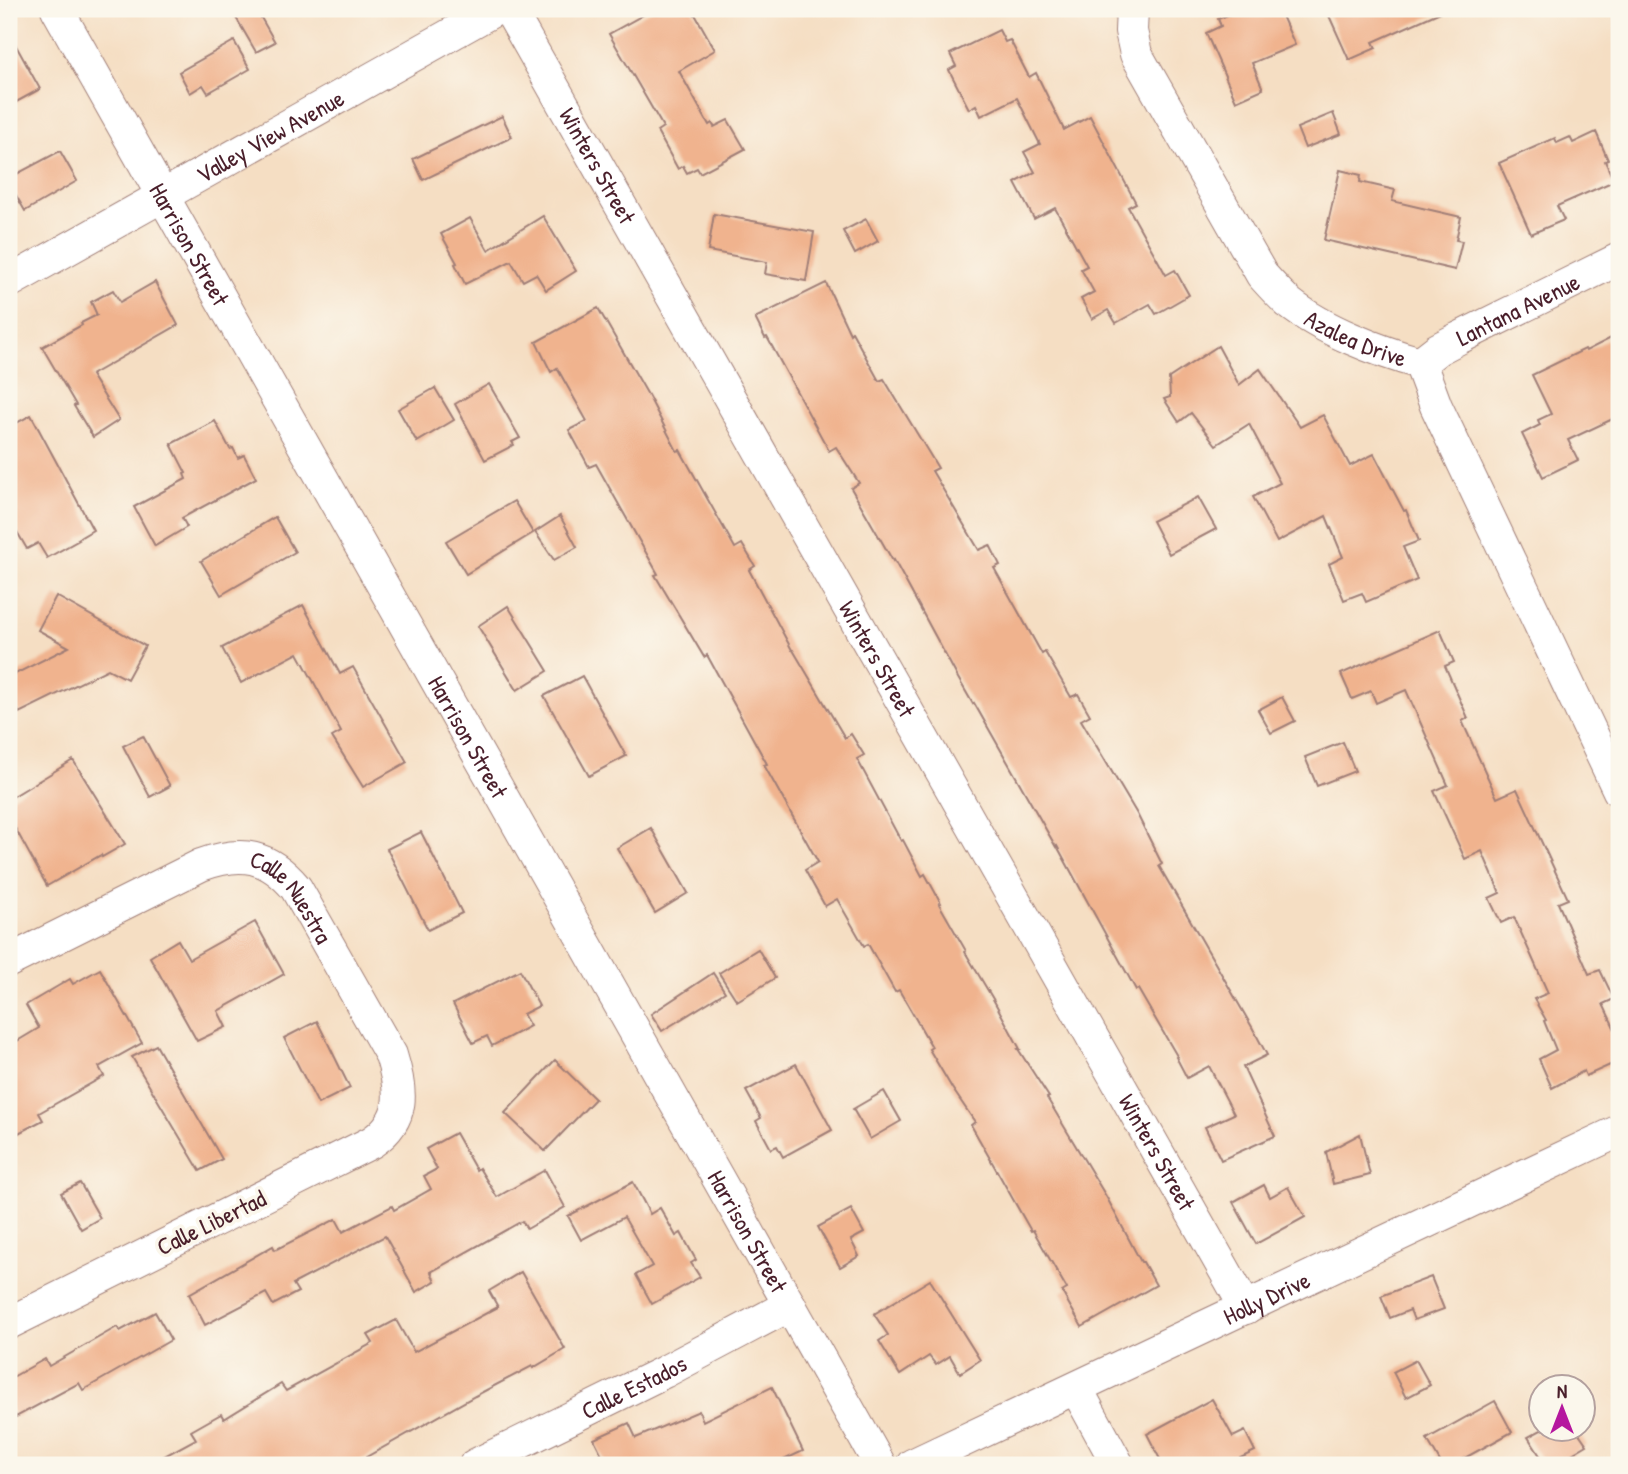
<svg xmlns="http://www.w3.org/2000/svg" width="1628" height="1474" font-family="'Patrick Hand',sans-serif">
<style>
.building{fill:#f0b38e}
.lines{fill:none;stroke-linecap:round;stroke-linejoin:round}
.minor-casing{stroke:#a07e77;stroke-width:34}
.minor{stroke:#fff;stroke-width:32}
.labels{text-anchor:middle;dominant-baseline:central;stroke-width:7;stroke-linejoin:round;paint-order:stroke}
.street-label{font-size:24px;fill:#4a1f2b;stroke:#fbf7ec}
</style>
<rect width="100%" height="100%" fill="#fbf7ec"/>
<filter id="ink" filterUnits="userSpaceOnUse"><feTurbulence type="fractalNoise" baseFrequency=".0143" numOctaves="2"/><feDisplacementMap in="SourceGraphic" scale="14" xChannelSelector="R" yChannelSelector="G"/><feConvolveMatrix kernelMatrix="1 2 1 2 8 2 1 2 1" color-interpolation-filters="sRGB"/></filter>
<filter id="wash" filterUnits="userSpaceOnUse"><feTurbulence type="fractalNoise" baseFrequency=".00686" numOctaves="4" result="noise"/><feDisplacementMap in="SourceGraphic" scale="28" xChannelSelector="R" yChannelSelector="G"/><feGaussianBlur stdDeviation="1.57" result="paint"/><feColorMatrix in="noise" values="0 0 0 0 0 0 0 0 0 0 0 0 0 0 0 0 0 1.4 0 .05"/><feComposite in="paint" operator="in"/></filter>
<g filter="url(#wash)">
<rect width="100%" height="100%" fill="#f5dec3"/>
<g id="blocks">
<!-- building -->
<g class="building">
<polygon points="231,9 256,9 275,42 256,52"/>
<polygon points="654,9 692,9 715,50 679,71 709,125 712,123 714,127 728,120 745,149 700,173 697,168 687,173 683,166 678,169 657,131 663,127 609,34"/>
<polygon points="1242,9 1279,9 1295,45 1252,63 1263,89 1236,101 1206,33 1221,26 1218,19"/>
<polygon points="1326,9 1447,9 1373,42 1376,48 1349,60"/>
<polygon points="999,30 1005,42 1010,40 1029,77 1036,73 1064,130 1090,116 1136,203 1128,207 1166,275 1175,270 1189,295 1156,314 1150,304 1116,323 1108,310 1092,319 1081,299 1094,292 1081,269 1087,266 1055,208 1034,219 1015,183 1035,172 1024,152 1040,144 1017,98 981,116 976,105 969,109 949,70 956,66 950,54"/>
<polygon points="9,33 40,89 9,106"/>
<polygon points="234,41 250,69 208,93 203,85 190,93 179,72"/>
<polygon points="1333,113 1341,134 1305,148 1297,128"/>
<polygon points="502,116 512,137 423,180 413,159"/>
<polygon points="1596,132 1608,160 1605,161 1614,181 1557,206 1564,220 1531,234 1499,163 1555,138 1557,143 1570,137 1573,143"/>
<polygon points="60,151 77,181 25,211 9,183 9,178"/>
<polygon points="1340,170 1361,175 1360,182 1395,190 1392,201 1461,217 1456,240 1462,241 1455,270 1324,240"/>
<polygon points="714,214 814,232 806,281 765,274 767,262 708,251"/>
<polygon points="543,216 576,271 546,290 536,274 523,281 511,261 465,284 455,264 457,263 441,234 470,218 488,250"/>
<polygon points="866,219 878,241 855,254 843,231"/>
<polygon points="155,282 178,325 91,375 119,420 93,437 74,406 76,405 42,347 82,325 81,323 97,315 91,302 113,290 120,302"/>
<polygon points="826,283 850,334 852,332 879,381 884,379 938,468 932,471 979,550 990,545 1000,565 994,568 1042,654 1045,652 1071,697 1078,694 1090,715 1081,720 1137,814 1162,864 1159,866 1252,1027 1267,1055 1243,1067 1275,1136 1221,1160 1205,1127 1234,1114 1209,1066 1187,1078 1176,1057 1177,1056 1138,989 1136,990 1057,846 1056,847 974,703 973,704 958,678 894,560 893,561 851,488 859,483 836,447 829,451 767,337 765,338 755,318"/>
<polygon points="598,308 648,395 677,451 680,450 735,548 742,544 755,566 749,570 792,650 793,650 845,738 851,734 864,755 857,759 901,841 903,840 922,876 925,874 941,903 939,904 966,951 965,952 993,999 1020,1049 1018,1049 1049,1097 1047,1098 1107,1198 1141,1262 1143,1262 1156,1285 1082,1327 1062,1292 1067,1289 1033,1230 1031,1231 971,1125 975,1122 952,1088 929,1049 932,1047 899,990 895,992 868,944 864,946 837,899 825,906 805,870 818,862 764,765 767,764 707,655 704,657 655,575 658,574 596,464 589,467 569,430 587,421 557,368 551,372 536,342"/>
<polygon points="1619,334 1619,416 1568,440 1578,460 1543,477 1522,434 1540,425 1538,420 1551,414 1532,375 1585,349 1586,351"/>
<polygon points="1218,346 1239,385 1260,369 1300,427 1323,415 1350,466 1374,454 1404,511 1406,510 1419,541 1403,547 1417,580 1366,602 1362,593 1344,600 1329,564 1343,557 1326,516 1277,542 1253,497 1280,483 1249,424 1216,445 1191,413 1179,422 1164,399 1170,397 1169,378"/>
<polygon points="489,384 520,438 512,442 514,445 485,460 455,404"/>
<polygon points="435,388 454,420 417,442 398,409"/>
<polygon points="31,415 93,530 78,539 79,540 47,558 38,543 27,549 9,518 9,427"/>
<polygon points="215,421 230,449 233,448 238,458 244,455 256,478 182,518 187,527 155,546 134,507 186,479 184,474 186,473 171,444"/>
<polygon points="1198,497 1216,529 1169,554 1152,521"/>
<polygon points="514,501 533,533 466,574 446,541"/>
<polygon points="560,516 577,547 554,560 535,532"/>
<polygon points="275,517 295,552 221,595 201,561"/>
<polygon points="56,596 145,646 127,679 108,669 19,713 9,692 9,677 69,647 38,630"/>
<polygon points="303,605 340,674 353,667 407,762 363,787 332,737 341,732 298,653 241,683 222,648"/>
<polygon points="508,606 548,671 517,690 478,626"/>
<polygon points="1440,630 1454,662 1445,666 1468,718 1462,721 1497,798 1517,789 1568,899 1558,903 1589,974 1600,970 1614,999 1603,1004 1619,1038 1619,1061 1586,1076 1584,1071 1552,1088 1539,1059 1556,1050 1544,1021 1546,1020 1534,999 1548,993 1514,917 1501,923 1489,898 1500,893 1482,851 1465,859 1434,791 1448,785 1406,690 1376,703 1371,691 1352,699 1341,674"/>
<polygon points="582,676 626,756 589,776 544,696"/>
<polygon points="1282,697 1295,721 1271,733 1258,710"/>
<polygon points="143,736 170,786 150,797 123,746"/>
<polygon points="1343,742 1355,771 1317,786 1305,757"/>
<polygon points="73,760 125,844 102,857 101,855 47,886 9,817 9,799"/>
<polygon points="651,828 688,893 655,913 617,848"/>
<polygon points="421,832 462,913 428,930 387,849"/>
<polygon points="255,922 284,974 218,1011 226,1027 197,1041 150,957 178,940 189,959"/>
<polygon points="758,949 775,978 737,1001 719,973"/>
<polygon points="100,969 142,1043 99,1067 104,1076 39,1113 43,1120 9,1138 9,1046 39,1028 26,1005 70,979 73,984"/>
<polygon points="520,970 539,1006 523,1014 530,1026 492,1046 487,1036 473,1043 453,1004"/>
<polygon points="713,973 725,992 662,1031 651,1014"/>
<polygon points="317,1021 350,1088 318,1104 284,1038"/>
<polygon points="156,1045 222,1159 200,1171 132,1057"/>
<polygon points="555,1060 595,1099 545,1151 505,1113"/>
<polygon points="796,1064 832,1130 783,1157 777,1146 771,1149 756,1121 761,1118 746,1091"/>
<polygon points="884,1091 901,1121 870,1139 853,1109"/>
<polygon points="455,1133 476,1170 479,1168 497,1197 545,1170 565,1207 527,1229 522,1221 431,1272 435,1281 416,1292 385,1236 293,1284 298,1292 273,1305 266,1293 205,1325 189,1294 273,1246 275,1250 336,1219 343,1232 392,1206 394,1210 431,1189 424,1176 437,1169 426,1149"/>
<polygon points="1360,1134 1370,1175 1333,1184 1326,1152"/>
<polygon points="633,1182 650,1214 660,1208 676,1236 681,1233 696,1260 691,1263 700,1277 652,1304 636,1275 652,1266 624,1217 581,1240 568,1216"/>
<polygon points="80,1183 100,1218 81,1229 61,1193"/>
<polygon points="1264,1185 1270,1197 1288,1187 1305,1217 1256,1244 1233,1202"/>
<polygon points="851,1209 864,1233 851,1240 859,1256 840,1267 818,1227"/>
<polygon points="521,1272 565,1349 533,1368 532,1366 475,1396 352,1465 148,1465 196,1439 191,1431 221,1414 224,1419 281,1384 286,1391 373,1343 368,1335 396,1320 414,1352 498,1307 489,1291"/>
<polygon points="1431,1277 1444,1309 1414,1320 1410,1310 1390,1318 1381,1296"/>
<polygon points="930,1280 980,1360 960,1373 950,1356 936,1365 929,1356 900,1375 879,1341 888,1335 874,1314"/>
<polygon points="155,1312 171,1340 83,1390 79,1383 16,1417 9,1405 9,1379 45,1359 49,1366 117,1327 120,1331"/>
<polygon points="1416,1360 1430,1385 1406,1398 1393,1372"/>
<polygon points="772,1387 803,1451 773,1465 607,1465 594,1439 629,1423 636,1438 699,1411 703,1421"/>
<polygon points="1212,1399 1233,1437 1245,1431 1255,1451 1226,1465 1163,1465 1147,1434"/>
<polygon points="1495,1401 1512,1432 1452,1465 1442,1465 1427,1439"/>
<polygon points="1543,1429 1576,1429 1587,1445 1572,1454 1579,1465 1546,1465 1528,1437"/>
</g>
</g>
</g>
<g filter="url(#ink)">
<use href="#blocks" fill-opacity="0" stroke="#a07e77" stroke-width="2"/>
<g class="lines">
<!-- minor casing -->
<g class="minor-casing">
<g id="minor">
<path id="s1" d="M57,9L880,1465"/>
<path id="s2" d="M509,9L1246,1308"/>
<path id="s3" d="M1132,9L1131,31L1136,54L1262,275C1271,285 1279,294 1289,303C1323,330 1378,351 1420,363"/>
<path id="s4" d="M9,282L496,9"/>
<polyline points="1420,363 1436,406 1619,791"/>
<path id="s5" d="M1420,363L1438,349L1459,338L1619,259"/>
<path id="s6" d="M9,961L201,865C242,850 268,855 296,888L391,1055C402,1090 406,1119 372,1142L9,1323"/>
<polyline points="1076,1388 1118,1465"/>
<path id="s7" d="M475,1465L664,1372L790,1305"/>
<path id="s8" d="M912,1465L1619,1131"/>
</g>
</g>
<!-- minor -->
<use href="#minor" class="minor"/>
</g>
</g>
<g class="labels">
<!-- street labels -->
<g class="street-label">
<text stroke="none"><textPath href="#s4" startOffset="299">Valley View Avenue</textPath></text>
<text stroke="none"><textPath href="#s2" startOffset="180">Winters Street</textPath></text>
<text stroke="none"><textPath href="#s1" startOffset="270">Harrison Street</textPath></text>
<text stroke="none"><textPath href="#s5" startOffset="112">Lantana Avenue</textPath></text>
<text stroke="none"><textPath href="#s3" startOffset="415">Azalea Drive</textPath></text>
<text stroke="none"><textPath href="#s2" startOffset="747">Winters Street</textPath></text>
<text stroke="none"><textPath href="#s1" startOffset="836">Harrison Street</textPath></text>
<text stroke="none"><textPath href="#s6" startOffset="324">Calle Nuestra</textPath></text>
<text stroke="none"><textPath href="#s2" startOffset="1314">Winters Street</textPath></text>
<text transform="translate(211 1222) rotate(-26)">Calle Libertad</text>
<text stroke="none"><textPath href="#s1" startOffset="1404">Harrison Street</textPath></text>
<text stroke="none"><textPath href="#s8" startOffset="392">Holly Drive</textPath></text>
<text stroke="none"><textPath href="#s7" startOffset="177">Calle Estados</textPath></text>
</g>
</g>
<!-- margin -->
<rect width="1628" height="1474" fill="none" stroke="#fbf7ec" stroke-width="35"/>
<!-- north arrow -->
<g transform="translate(1562 1408)"><circle r="33" fill="#fbf7ec" stroke="#b4a19f" stroke-width="2"/>
<path d="M0-5L12 26L0 18L-12 26Z" fill="#b5179e"/>
<text y="-10" font-size="19" font-weight="bold" text-anchor="middle" fill="#4a1f2b">N</text>
</g>
</svg>
